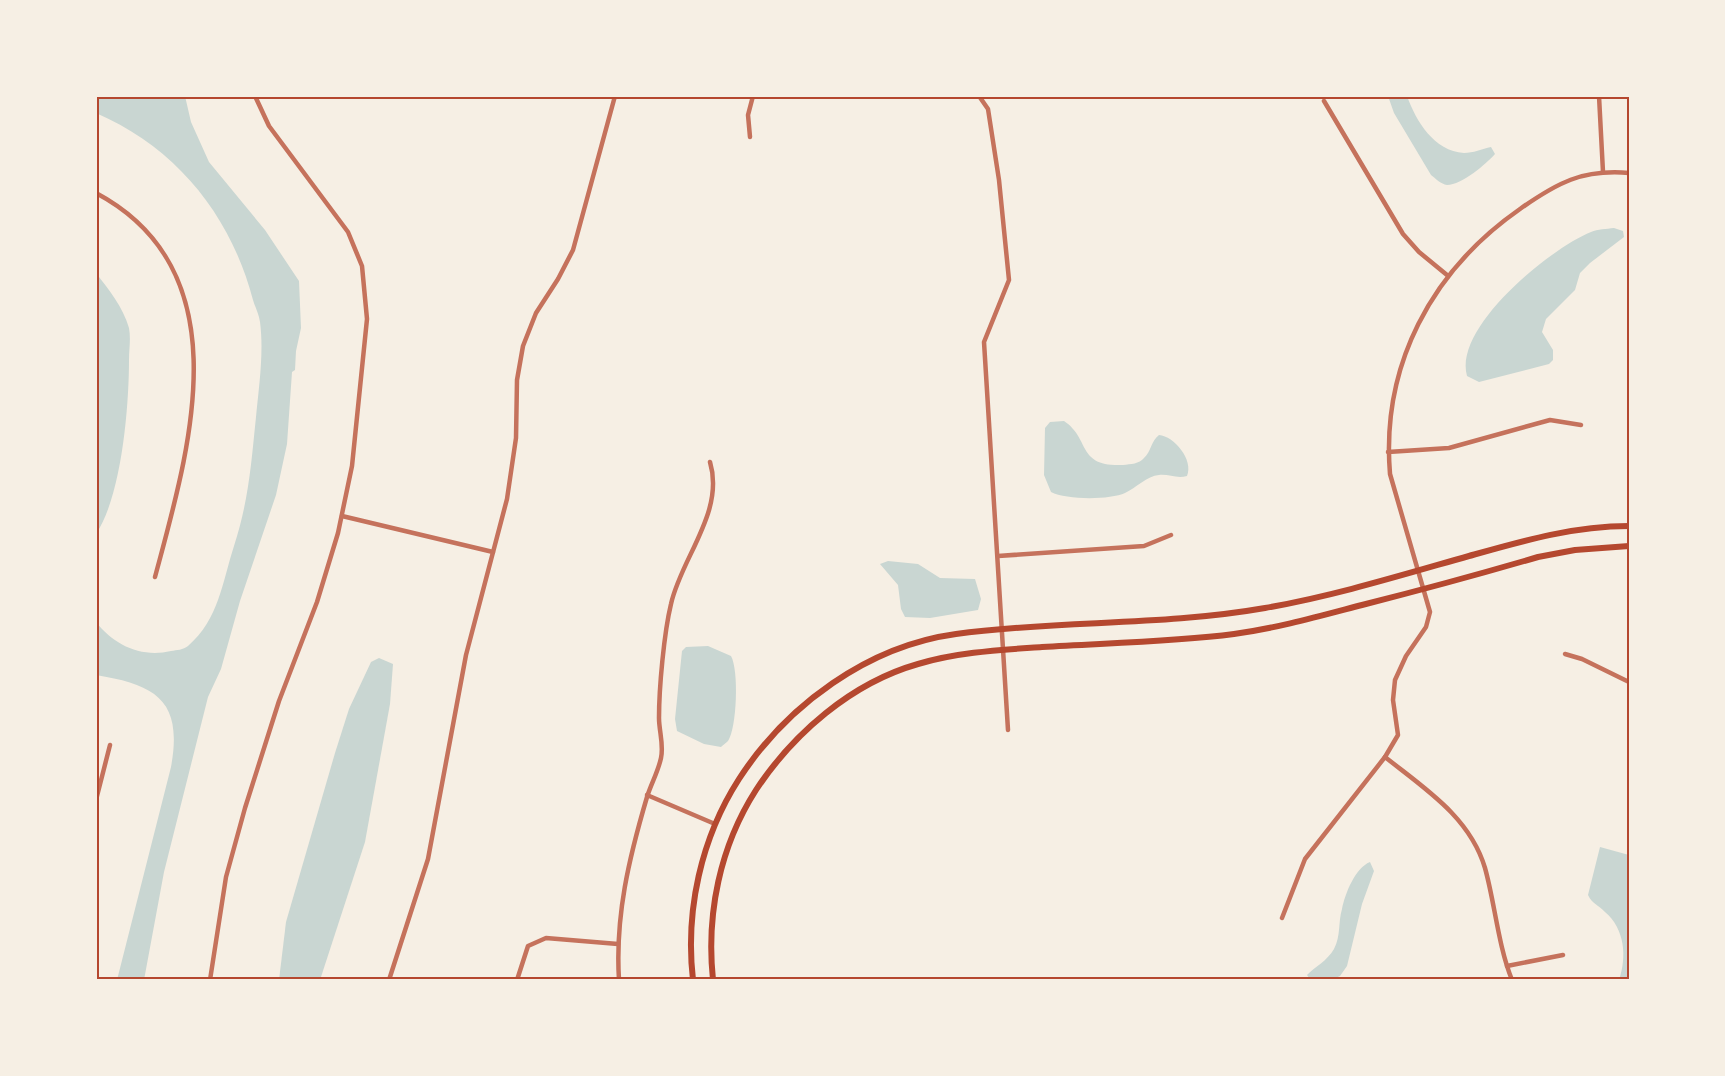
<svg xmlns="http://www.w3.org/2000/svg" width="1725" height="1076" font-family="'IBM Plex Serif',serif">
<style>
.water{fill:#c9d6d2}
.lines{fill:none;stroke-linecap:round;stroke-linejoin:round}
.minor{stroke:#c5725c;stroke-width:4.5}
.secondary{stroke:#b5482f;stroke-width:6}
.neatline{fill:none;stroke:#b5482f;stroke-width:2}
</style>
<rect width="100%" height="100%" fill="#f6efe4"/>
<!-- water -->
<g class="water">
<path d="M96,96H185L191,122L209,162L265,230L299,281L301,328L296,351L295,370L292,372L287,444L276,495L240,601L221,669L208,697L164,872L144,980H117L171,767C183,701 157,685 96,675V622C114,645 141,658 171,651C177,650 183,650 188,646C219,619 222,583 234,546C249,499 251,465 256,417C259,386 264,352 260,322C259,314 255,307 253,300C231,216 177,148 96,113Z"/>
<path d="M1388,96H1407C1416,121 1434,151 1464,153C1473,153 1482,149 1491,147L1495,154C1486,164 1462,185 1447,185C1441,184 1436,179 1431,175L1394,113Z"/>
<path d="M1614,228L1623,231L1624,237L1590,263L1580,273L1575,290L1546,319L1542,332L1553,350V360L1549,364L1479,382L1467,376C1453,327 1551,248 1591,232C1598,229 1606,229 1614,228Z"/>
<path d="M96,273C109,290 123,307 129,328C131,339 129,349 129,360C129,406 122,495 96,534Z"/>
<path d="M1064,421C1091,439 1076,467 1123,465C1131,464 1139,464 1144,458C1151,452 1151,441 1159,435C1174,436 1194,460 1187,476C1177,479 1169,474 1159,475C1147,476 1136,488 1125,493C1110,500 1066,500 1051,492L1044,475L1045,428L1050,422Z"/>
<polygon points="888,561 918,564 940,578 975,579 981,599 978,610 930,618 905,617 901,609 898,585 880,564"/>
<path d="M708,646L731,656C739,670 737,728 728,741C726,743 723,745 721,747L704,744L677,731L675,719L682,651L686,647Z"/>
<polygon points="379,658 393,664 390,704 365,842 320,980 279,980 286,922 335,753 349,709 371,662"/>
<path d="M1600,847L1629,855V980H1619C1627,957 1625,929 1605,912C1599,905 1592,904 1588,895Z"/>
<path d="M1370,862L1374,871L1362,904L1347,966L1340,976L1331,980L1310,979L1307,975C1316,966 1327,961 1334,949C1341,936 1338,922 1342,909C1345,894 1355,868 1370,862Z"/>
</g>
<g class="lines">
<!-- minor -->
<g class="minor">
<polyline points="979,96 988,109 999,180 1009,280 984,342 1008,730"/>
<polyline points="1599,96 1603,172"/>
<polyline points="1324,101 1403,234 1419,252 1447,275"/>
<polyline points="750,137 748,115 753,96"/>
<path d="M96,193C244,272 189,450 155,577"/>
<polyline points="1388,452 1449,448 1550,420 1581,425"/>
<polyline points="342,516 493,552"/>
<polyline points="998,556 1144,546 1171,535"/>
<polyline points="1565,654 1582,659 1629,682"/>
<path d="M1385,757C1424,788 1470,817 1485,868C1495,904 1498,945 1512,980"/>
<polyline points="647,795 715,824"/>
<polyline points="96,800 110,745"/>
<path d="M1282,918L1305,859L1385,757L1398,735L1393,700L1395,680L1406,656L1426,627L1430,612L1390,474C1381,366 1431,271 1520,209C1557,183 1582,169 1629,173"/>
<polyline points="1507,966 1563,955"/>
<polyline points="210,980 226,877 245,808 279,701 317,602 338,533 352,466 367,319 362,266 348,232 269,126 255,96"/>
<polyline points="389,980 428,859 466,655 507,499 516,438 517,380 523,346 536,313 558,279 573,250 615,96"/>
<polyline points="517,980 528,946 546,938 618,944"/>
<path d="M619,980C615,916 629,858 647,797C651,784 658,772 661,758C664,745 659,731 659,718C659,688 664,633 671,604C681,558 725,512 710,462"/>
</g>
<!-- secondary -->
<g class="secondary">
<path d="M693,980C685,911 701,838 739,779C787,705 868,646 956,634C1059,620 1163,626 1265,608C1334,596 1402,575 1469,556C1522,541 1573,526 1629,526"/>
<path d="M713,980C706,914 720,846 756,790C793,734 851,683 918,664C958,652 1000,650 1042,647C1106,643 1171,642 1234,634C1278,628 1320,616 1362,605C1421,590 1480,574 1538,557L1575,550L1629,546"/>
</g>
</g>
<!-- border -->
<rect width="1725" height="1076" fill="none" stroke="#f6efe4" stroke-width="195"/>
<rect x="98" y="98" width="1530" height="880" class="neatline"/>
</svg>
